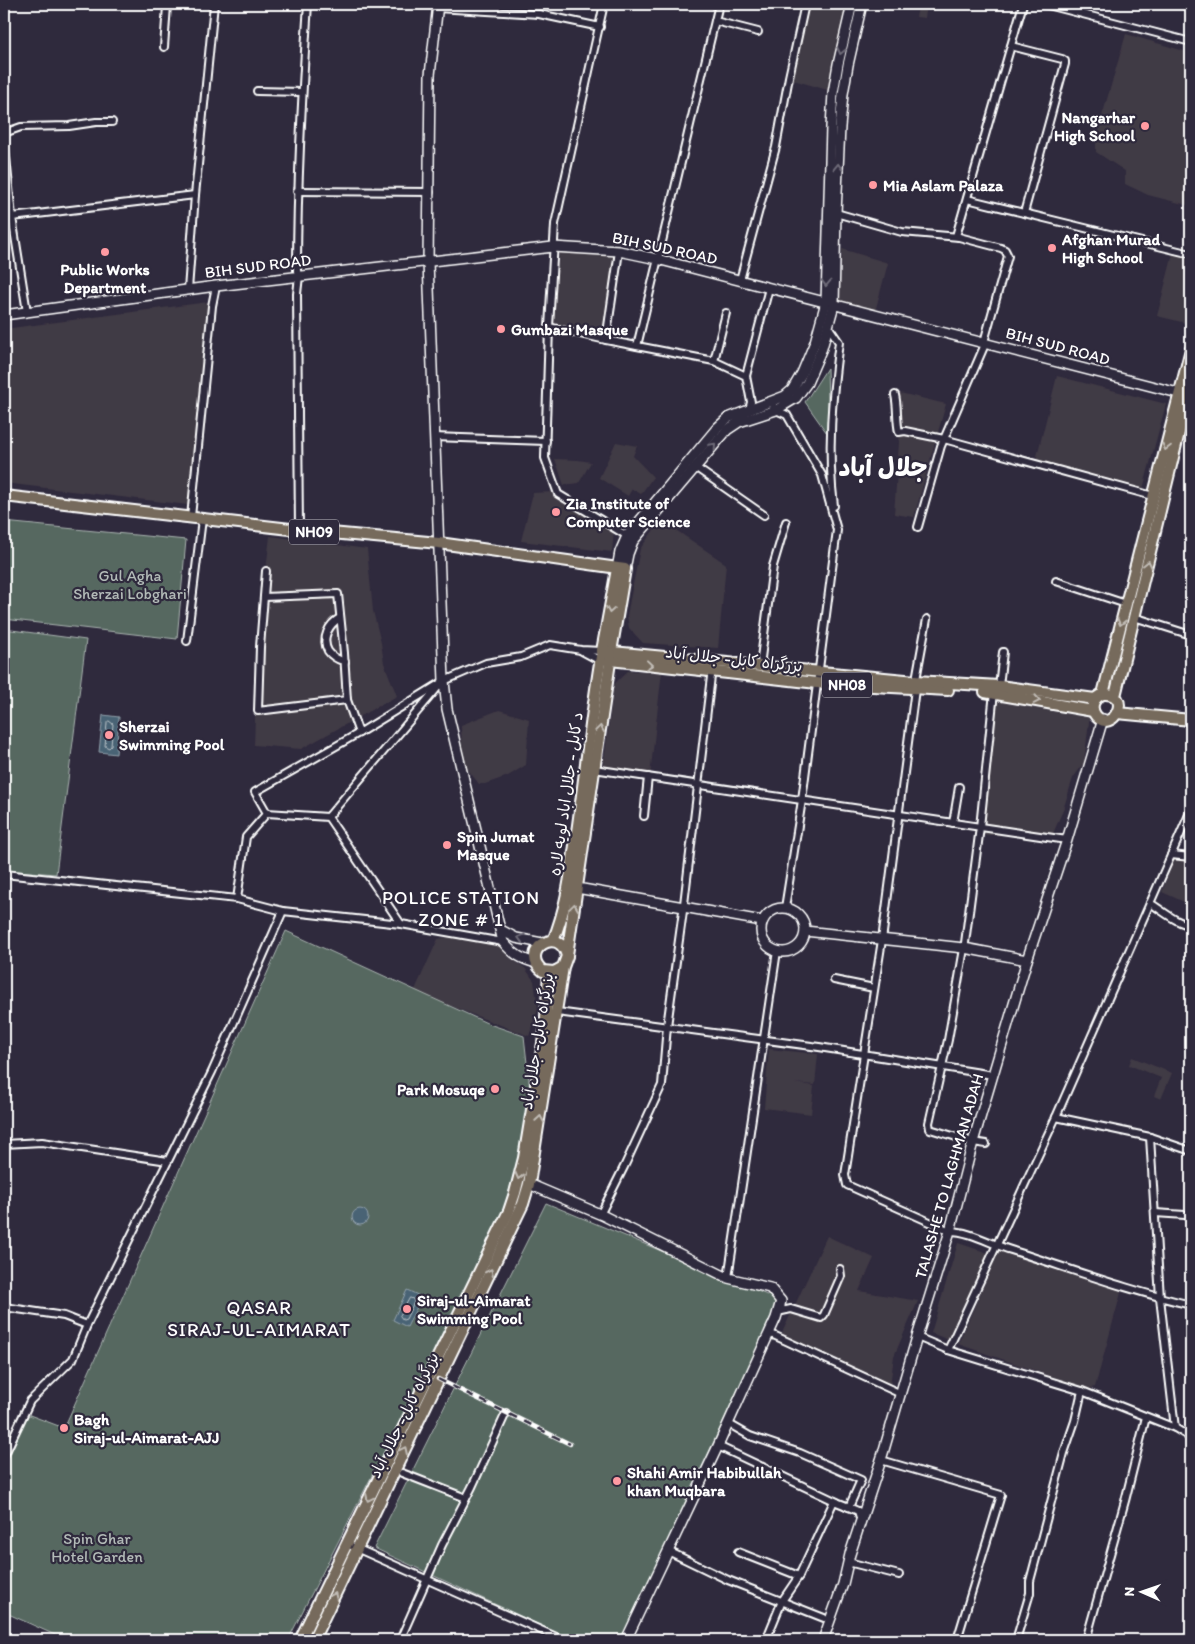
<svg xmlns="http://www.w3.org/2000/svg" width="1195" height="1644" font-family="Itim,'Playpen Sans Arabic',sans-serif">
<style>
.built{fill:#413a45}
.green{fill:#566861;stroke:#aab4b0}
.water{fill:#4a6374;stroke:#92a1ac}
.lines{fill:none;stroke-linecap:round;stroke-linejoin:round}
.shore{stroke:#b7c1c7;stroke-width:1}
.minor-casing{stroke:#fff;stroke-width:10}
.secondary-casing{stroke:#fff;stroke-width:12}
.primary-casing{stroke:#fff;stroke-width:14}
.trunk-casing{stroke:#fff;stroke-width:14}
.minor{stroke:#2f2a3d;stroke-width:6}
.secondary{stroke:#2f2a3d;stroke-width:9}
.primary{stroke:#766a5c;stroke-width:10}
.trunk{stroke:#766a5c;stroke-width:10}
.rail-casing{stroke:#fff;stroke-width:4.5}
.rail{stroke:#2f2a3d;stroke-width:2.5;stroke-dasharray:8;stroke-linecap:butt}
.oneway{stroke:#6d6a77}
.oneway2{stroke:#c1bcb6}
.poi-dot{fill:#ff9aa2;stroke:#2f2a3d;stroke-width:2}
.labels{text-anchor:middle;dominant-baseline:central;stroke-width:4.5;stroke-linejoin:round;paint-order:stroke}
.shield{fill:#2f2a3d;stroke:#c1bfc5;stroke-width:1}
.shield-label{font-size:15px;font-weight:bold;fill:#fff}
.poi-label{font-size:16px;font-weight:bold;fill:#fff;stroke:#2f2a3d;text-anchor:start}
.street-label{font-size:16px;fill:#fff;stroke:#2f2a3d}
.park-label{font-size:16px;fill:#b3bbb8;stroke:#2f2a3d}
.quarter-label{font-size:19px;letter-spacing:1px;fill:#fff;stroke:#2f2a3d}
.town-label{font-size:26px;font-weight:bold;fill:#fff;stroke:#2f2a3d}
</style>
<rect width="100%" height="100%" fill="#2f2a3d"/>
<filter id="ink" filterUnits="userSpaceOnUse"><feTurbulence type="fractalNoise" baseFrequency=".02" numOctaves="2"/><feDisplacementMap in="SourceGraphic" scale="10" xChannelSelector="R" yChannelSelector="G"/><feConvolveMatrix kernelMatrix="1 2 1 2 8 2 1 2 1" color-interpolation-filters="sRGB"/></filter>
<g filter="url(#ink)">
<!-- built -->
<g class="built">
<polygon points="807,4 849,4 831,91 790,79"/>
<polygon points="919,4 927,4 925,18 916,17"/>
<polygon points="1126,34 1191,53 1191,206 1148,195 1125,184 1125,171 1096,152 1096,137"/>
<polygon points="560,248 618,252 607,331 550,325"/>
<polygon points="842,249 888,263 875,312 838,301"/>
<polygon points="1174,250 1191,255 1191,319 1190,324 1157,316"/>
<polygon points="208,302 188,505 4,483 4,329"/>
<polygon points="1057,376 1166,404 1143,489 1036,460"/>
<polygon points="900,393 946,404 914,517 894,514 900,429"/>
<polygon points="616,442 637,446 633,456 653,477 641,494 632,489 628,496 599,478"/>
<polygon points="555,459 578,460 591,462 579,483 564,485"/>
<polygon points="554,492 614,531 612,552 521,541 533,493"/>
<polygon points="661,520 726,564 718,648 643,643 629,628 627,615 640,549"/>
<polygon points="270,536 367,549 373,611 381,643 384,663 397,696 301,749 254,745 258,639"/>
<polygon points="628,671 662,671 650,776 603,768 614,684"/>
<polygon points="995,698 1090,713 1084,763 1073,778 1063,810 1052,836 981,835"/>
<polygon points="499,710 529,719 526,765 508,776 485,784 479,784 462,762 461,725"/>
<polygon points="1174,859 1191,860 1191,905 1162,892"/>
<polygon points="452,936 496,943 509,957 525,968 534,981 538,1009 529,1036 414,992 438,939"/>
<polygon points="769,1049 818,1054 815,1085 794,1083 814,1086 811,1114 764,1108"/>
<polygon points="1132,1057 1172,1073 1161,1099 1154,1096 1161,1078 1129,1065"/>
<polygon points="827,1236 874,1258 859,1291 918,1301 894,1356 890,1386 823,1357 782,1333"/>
<polygon points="958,1243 988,1253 949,1340 931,1333"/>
<polygon points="1000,1249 1058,1269 1122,1289 1095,1387 1088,1389 958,1344"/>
</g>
<!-- green -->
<g class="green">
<polygon points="827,368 829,436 805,402"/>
<polygon points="4,522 186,540 177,639 4,619"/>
<polygon points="4,629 86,640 56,874 4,870"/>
<polygon points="286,931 489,1024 524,1036 531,1099 522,1147 502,1215 457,1309 288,1640 66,1640 4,1612 4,1466 27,1414 64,1428"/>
<polygon points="546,1203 779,1300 623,1640 572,1640 374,1548"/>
</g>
<!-- water -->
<g class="water">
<polygon points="103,715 119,717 116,754 99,752"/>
<circle cx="360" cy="1217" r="8"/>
<polygon points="407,1290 422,1297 407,1327 393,1320"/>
</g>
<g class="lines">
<!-- shore -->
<g class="shore">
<polygon points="109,721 113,724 111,746 109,748 105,746 107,723"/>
<polygon points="410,1298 413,1299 414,1302 406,1319 403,1320 400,1316"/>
</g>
<!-- minor casing -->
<g class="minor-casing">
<g id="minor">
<polyline points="162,4 167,6 164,47"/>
<polyline points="604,4 555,224 549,327 545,458 558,494 629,537"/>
<polyline points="1044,4 1191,42"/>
<polyline points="437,8 539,14 600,27"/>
<polyline points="4,10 6,4"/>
<polyline points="715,21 758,32"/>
<polyline points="1011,46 1062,59 1065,61 1065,64 1024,213"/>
<polyline points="257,91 302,92"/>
<polyline points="4,133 21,127 69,126 96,122 112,122"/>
<polyline points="4,137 12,217 27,312"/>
<polyline points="297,191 430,192"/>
<polyline points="967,199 1191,254"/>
<polyline points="836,213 902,232 959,237 1001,248 1005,250 1008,256 984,342 986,342 941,446 918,527"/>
<polyline points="4,218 195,195"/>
<polyline points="959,237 956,236 1023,4"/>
<polyline points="619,251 606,340 714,361 746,376 751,402 749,410"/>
<polyline points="740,280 776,147 789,77 805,4"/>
<polyline points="188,290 195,195 214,4"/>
<path d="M828,326L839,342C832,396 827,452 834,506"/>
<polyline points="549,327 606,340"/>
<polyline points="637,346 719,4"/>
<polyline points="714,361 726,313"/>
<polyline points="746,376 769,288"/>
<path d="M895,395C898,407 896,420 899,432L905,431L944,439L1153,496"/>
<polyline points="771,402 776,410 787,415 822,475 837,530 802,800 785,908"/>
<polyline points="434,437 546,441"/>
<polyline points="695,467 764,515"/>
<polyline points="191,517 212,306 216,286"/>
<path d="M299,530L297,294L299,276L297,271C297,182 302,93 308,4"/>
<polyline points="266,571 260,647 258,711 347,700"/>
<polyline points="1056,581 1126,604"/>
<polyline points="264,597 338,594 344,653 347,700 359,733"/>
<polyline points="1134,617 1191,635"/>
<path d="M340,618C329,624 321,638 328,651C332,657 339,660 345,662"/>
<path d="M927,619L917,674L882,940L845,1175L847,1185L950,1231C970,1231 991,1244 1011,1250C1071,1269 1130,1291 1191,1305"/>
<polyline points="187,641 202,519"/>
<polyline points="582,651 595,658 601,659"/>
<polyline points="763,667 761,658 773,566 786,522"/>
<polyline points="999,686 1003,652"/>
<polyline points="594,769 1067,840"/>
<polyline points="267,813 328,817 401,924"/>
<polyline points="644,816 648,777"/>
<polyline points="328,817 439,686"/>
<polyline points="953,823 959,787"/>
<polyline points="1171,855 1191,857"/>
<polyline points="4,874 237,899"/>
<path d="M1150,903C1162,910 1177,924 1191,925"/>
<polyline points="283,911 237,899 246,837 267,813 255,792 359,733 444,681 486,663 521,657 550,645 581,650 602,651"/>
<polyline points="834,980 874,988"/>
<polyline points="557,1012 819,1047 993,1075"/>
<polyline points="1056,1117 1150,1137 1191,1151"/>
<polyline points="1150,1137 1160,1298 1175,1428"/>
<polyline points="4,1144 42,1142 168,1161"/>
<polyline points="986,1144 973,1142 930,1129 929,1123 948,1040 965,943 980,827 994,692"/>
<polyline points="1155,1213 1185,1215 1191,1218"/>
<polyline points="602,1215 601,1213 624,1167 662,1085 667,1026 684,904 712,668"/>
<polyline points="728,1278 777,951"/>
<polyline points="781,1303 782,1311 791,1309 821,1318 824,1315 841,1276 840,1269"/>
<polyline points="4,1307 64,1316 87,1325"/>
<polyline points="769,1333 901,1394"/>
<polyline points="917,1337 948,1350 1082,1391 1175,1428 1191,1438"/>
<polyline points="948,1350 1056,1117 1191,810"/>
<polyline points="729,1424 750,1436 800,1453 861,1480 849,1507 834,1501 799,1576 782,1601 766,1640"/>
<polyline points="718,1446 837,1502"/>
<polyline points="4,1456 30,1401 73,1359 87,1325 212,1072 283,911 401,924 503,942"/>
<polyline points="881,1460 1001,1495 957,1640"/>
<polyline points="402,1473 466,1498"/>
<polyline points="846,1506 858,1511 861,1521"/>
<polyline points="347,1544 563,1640"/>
<polyline points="668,1551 728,1580 824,1618"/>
<polyline points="738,1552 799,1576"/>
<polyline points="848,1562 899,1575"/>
<polyline points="628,1637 637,1640"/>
<polyline points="400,1640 442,1545 472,1487 506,1413"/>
<polyline points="1016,1640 1030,1593 1030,1581 1064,1453 1075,1421 1082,1391"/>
<polyline points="1086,1640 1125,1501 1146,1417"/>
</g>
</g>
<!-- secondary casing -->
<g class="secondary-casing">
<g id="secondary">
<path d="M438,4L430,75L428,262L444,681L447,709L503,942C513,954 521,959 536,963"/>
<polyline points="4,315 216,286 553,247 619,251 657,259 1186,395"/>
<polyline points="617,569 620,552 627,536 717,428 728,418 785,396 792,390 802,373 815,342 826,302 831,127 833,93 838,64 852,4"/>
<polyline points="625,569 628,554 633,541 727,430 739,422 776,410 796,398 807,383 822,348 834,305 836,213 840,127 843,94 848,65 862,4"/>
<polyline points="577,888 762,921"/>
<circle cx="783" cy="930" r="22"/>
<polyline points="501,930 516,938 542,943"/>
<polyline points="805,931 964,948 1027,960"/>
<polyline points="529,1184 602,1215 728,1278 770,1288 781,1301 776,1318 718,1446 626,1640"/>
<polyline points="823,1640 843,1584 850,1554 881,1460 917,1337 950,1231 973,1142 1027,960 1067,840 1103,719"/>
</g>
</g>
<!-- primary casing -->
<g class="primary-casing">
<g id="primary">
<polyline points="4,496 299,530 439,543 625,569 611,652"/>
<polyline points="602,651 617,569"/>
<polyline points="1117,713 1191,720"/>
</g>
</g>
<!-- trunk casing -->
<g class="trunk-casing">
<g id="trunk">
<polyline points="601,659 817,683 948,690"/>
<polyline points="985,692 1093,711"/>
<path d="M1103,694C1134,692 1113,735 1096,716C1089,707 1094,697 1103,694L1191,349"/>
<polyline points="1115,696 1191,383"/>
<path d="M553,941C568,905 572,864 578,825C586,767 592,708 602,651L916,681L999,686L1095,699"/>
<polyline points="567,955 611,655"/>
<polyline points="300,1640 509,1211 515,1193 524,1158 545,1031 549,973"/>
<path d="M313,1640L523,1204L529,1184L563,967L567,956C559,924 518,951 543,971L554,972L563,967"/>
</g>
</g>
<!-- minor -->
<use href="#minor" class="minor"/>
<!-- secondary -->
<use href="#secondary" class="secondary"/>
<!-- primary -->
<use href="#primary" class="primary"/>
<!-- trunk -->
<use href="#trunk" class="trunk"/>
<!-- rail casing -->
<g class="rail-casing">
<polyline id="rail" points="438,1379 570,1444"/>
</g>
<!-- rail -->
<use href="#rail" class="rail"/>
</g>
<!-- one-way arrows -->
<defs><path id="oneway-chevron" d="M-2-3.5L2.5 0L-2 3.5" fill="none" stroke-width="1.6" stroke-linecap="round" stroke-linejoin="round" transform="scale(1.25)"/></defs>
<g class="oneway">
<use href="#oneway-chevron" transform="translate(841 51) rotate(103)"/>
<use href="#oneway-chevron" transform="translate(838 167) rotate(-88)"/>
<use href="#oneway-chevron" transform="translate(826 283) rotate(92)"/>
<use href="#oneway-chevron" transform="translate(713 446) rotate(-49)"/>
<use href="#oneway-chevron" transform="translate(521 938) rotate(-163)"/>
</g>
<g class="oneway2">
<use href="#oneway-chevron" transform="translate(1166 447) rotate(105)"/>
<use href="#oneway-chevron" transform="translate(1148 564) rotate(-77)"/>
<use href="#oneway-chevron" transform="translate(610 610) rotate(100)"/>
<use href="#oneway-chevron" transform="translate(1121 622) rotate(104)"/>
<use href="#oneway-chevron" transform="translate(649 665) rotate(6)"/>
<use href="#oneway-chevron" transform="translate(1037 700) rotate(11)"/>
<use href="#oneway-chevron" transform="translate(600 729) rotate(-82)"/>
<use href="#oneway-chevron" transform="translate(574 907) rotate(-82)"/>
<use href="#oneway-chevron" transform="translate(540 1119) rotate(-81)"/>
<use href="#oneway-chevron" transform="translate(519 1176) rotate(104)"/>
<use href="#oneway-chevron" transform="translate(490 1272) rotate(-64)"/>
<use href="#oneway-chevron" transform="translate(404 1450) rotate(-64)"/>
<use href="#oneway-chevron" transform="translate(369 1498) rotate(116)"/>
<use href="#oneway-chevron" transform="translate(334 1596) rotate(-65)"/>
</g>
</g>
<!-- markers -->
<g class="poi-dot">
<circle cx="1145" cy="126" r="5"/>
<circle cx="873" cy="185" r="5"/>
<circle cx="1052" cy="248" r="5"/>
<circle cx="105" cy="252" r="5"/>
<circle cx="501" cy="329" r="5"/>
<circle cx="556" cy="512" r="5"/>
<circle cx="109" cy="735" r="5"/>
<circle cx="447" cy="845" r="5"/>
<circle cx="495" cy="1089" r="5"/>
<circle cx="407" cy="1309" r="5"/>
<circle cx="64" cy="1428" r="5"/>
<circle cx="617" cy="1481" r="5"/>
</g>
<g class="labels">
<!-- shield labels -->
<g class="shield">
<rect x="289" y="519.5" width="50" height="25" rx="4"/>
<rect x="822" y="672.5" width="50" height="25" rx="4"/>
</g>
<g class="shield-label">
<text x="314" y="532">NH09</text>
<text x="847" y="685">NH08</text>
</g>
<!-- poi labels -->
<g class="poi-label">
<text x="1135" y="117" text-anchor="end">Nangarhar<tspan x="1135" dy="18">High School</tspan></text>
<text x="883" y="185">Mia Aslam Palaza</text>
<text x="1062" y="239">Afghan Murad<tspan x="1062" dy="18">High School</tspan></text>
<text x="105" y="269" text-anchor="middle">Public Works<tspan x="105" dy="18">Department</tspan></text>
<text x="511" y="329">Gumbazi Masque</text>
<text x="566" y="503">Zia Institute of<tspan x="566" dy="18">Computer Science</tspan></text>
<text x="119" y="726">Sherzai<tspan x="119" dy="18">Swimming Pool</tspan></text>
<text x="457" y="836">Spin Jumat<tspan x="457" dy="18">Masque</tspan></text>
<text x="485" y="1089" text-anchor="end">Park Mosuqe</text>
<text x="417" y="1300">Siraj-ul-Aimarat<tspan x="417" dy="18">Swimming Pool</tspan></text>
<text x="74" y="1419">Bagh<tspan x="74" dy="18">Siraj-ul-Aimarat-AJJ</tspan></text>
<text x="627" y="1472">Shahi Amir Habibullah<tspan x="627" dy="18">khan Muqbara</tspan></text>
</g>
<!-- street labels -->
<g class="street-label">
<text transform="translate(665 248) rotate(12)">BIH SUD ROAD</text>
<text transform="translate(258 266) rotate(-7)">BIH SUD ROAD</text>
<text transform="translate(1058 346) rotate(15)">BIH SUD ROAD</text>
<text transform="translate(734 659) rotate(6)">بزرگراه کابل- جلال آباد</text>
<text transform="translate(566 794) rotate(-82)">د کابل - جلال اباد لویه لاره</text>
<text transform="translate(537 1041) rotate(-81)">بزرگراه کابل- جلال آباد</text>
<text transform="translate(949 1176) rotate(-74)">TALASHE TO LAGHMAN ADAH</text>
<text transform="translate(404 1415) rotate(-64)">بزرگراه کابل- جلال آباد</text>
</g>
<!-- park labels -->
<g class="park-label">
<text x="130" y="575">Gul Agha<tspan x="130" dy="18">Sherzai Lobghari</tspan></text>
<text x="97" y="1538">Spin Ghar<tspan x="97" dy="18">Hotel Garden</tspan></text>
</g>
<!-- quarter labels -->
<g class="quarter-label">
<text x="461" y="897">POLICE STATION<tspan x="461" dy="22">ZONE # 1</tspan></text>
<text x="259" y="1307">QASAR<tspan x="259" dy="22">SIRAJ-UL-AIMARAT</tspan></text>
</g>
<!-- town labels -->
<g class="town-label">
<text x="883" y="467">جلال آباد</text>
</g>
</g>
<!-- margin -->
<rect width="1195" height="1644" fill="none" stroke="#2f2a3d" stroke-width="20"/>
<rect x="10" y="10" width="1175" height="1624" fill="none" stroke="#fff" stroke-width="2" filter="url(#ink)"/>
<!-- north arrow -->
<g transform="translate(1142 1592) rotate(272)" stroke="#2f2a3d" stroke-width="4" paint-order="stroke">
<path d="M0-4L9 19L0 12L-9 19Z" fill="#ffffff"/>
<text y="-8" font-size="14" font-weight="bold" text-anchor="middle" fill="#ffffff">N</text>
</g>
</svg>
